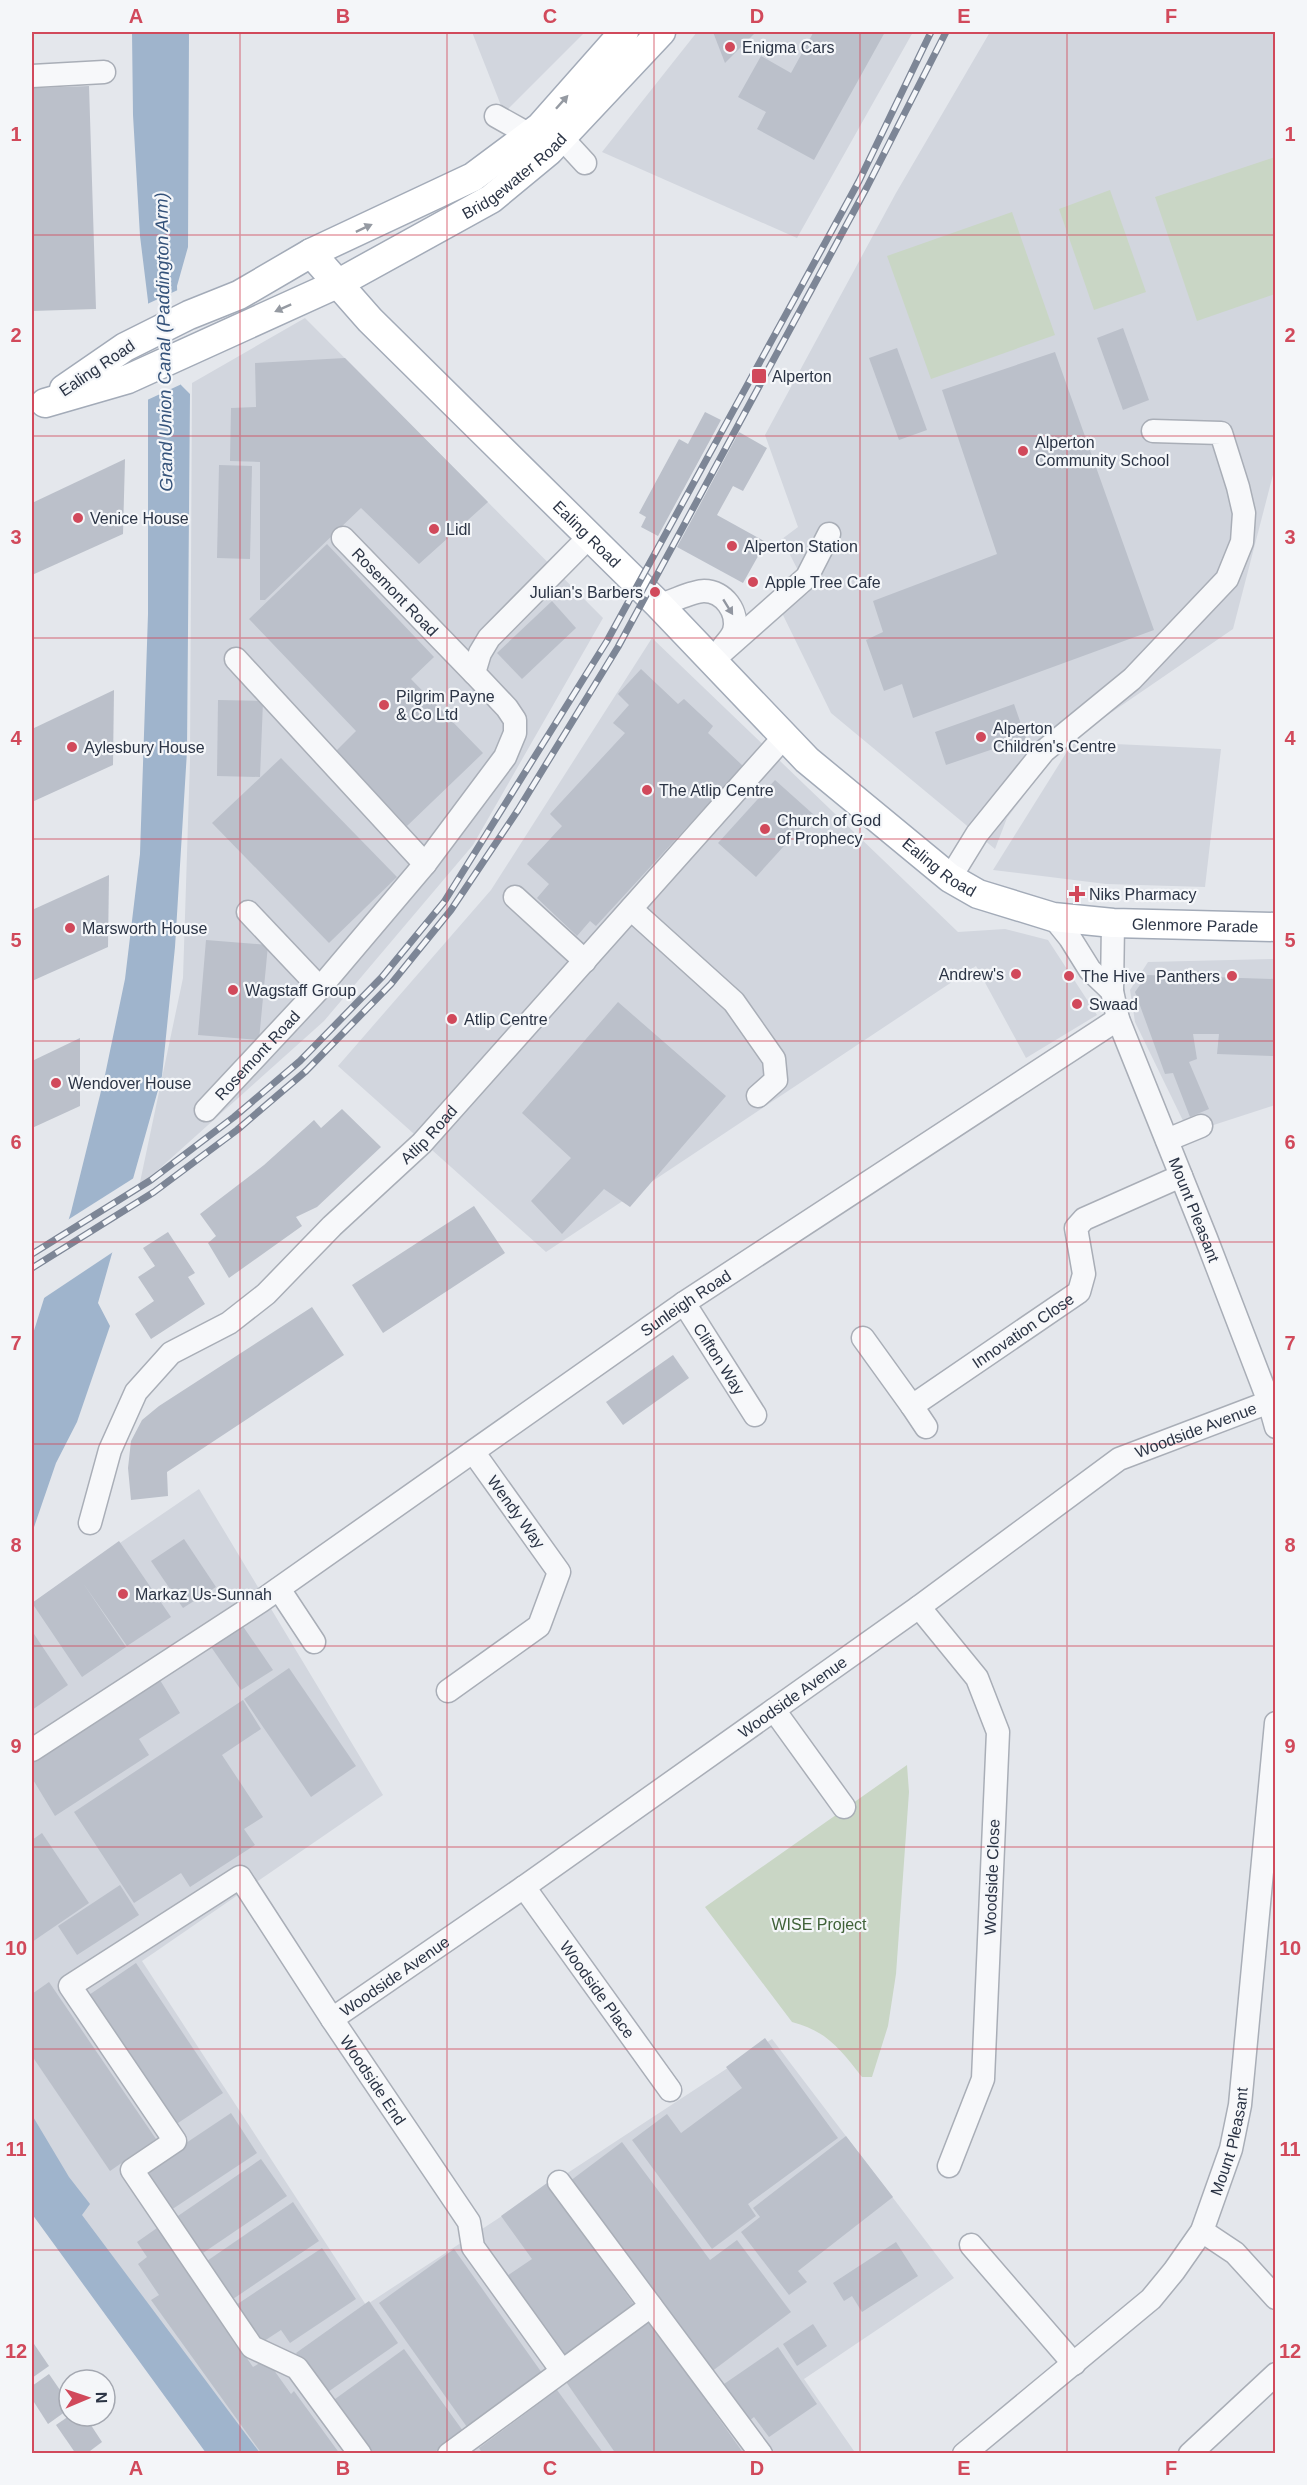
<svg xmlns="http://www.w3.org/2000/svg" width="1307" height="2485" font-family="Helvetica,sans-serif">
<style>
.built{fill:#d2d6de}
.green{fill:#c9d6c5}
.water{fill:#9fb4cc}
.pier{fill:#e4e7ec}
.building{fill:#bbc0ca}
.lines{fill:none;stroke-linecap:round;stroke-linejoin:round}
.minor-casing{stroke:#a9aeb7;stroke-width:25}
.major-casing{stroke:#a3abb8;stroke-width:31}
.minor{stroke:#f7f8fa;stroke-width:22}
.major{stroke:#fff;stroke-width:28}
.rail-casing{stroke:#7d8696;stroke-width:7}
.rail{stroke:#f4f6f9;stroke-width:4.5;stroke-dasharray:14;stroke-linecap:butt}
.oneway{fill:#959aa2}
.oneway2{fill:#9196a0}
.grid{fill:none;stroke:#d1495b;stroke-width:1.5;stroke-opacity:0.55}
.poi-dot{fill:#d1495b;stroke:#f4f6f9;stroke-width:2}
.labels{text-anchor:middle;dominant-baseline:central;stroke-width:4.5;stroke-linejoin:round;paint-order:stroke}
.poi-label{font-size:16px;fill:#2b3445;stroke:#f4f6f9;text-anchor:start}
.street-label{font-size:16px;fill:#2b3445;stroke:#f4f6f9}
.park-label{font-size:16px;fill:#3f6138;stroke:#f4f6f9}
.water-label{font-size:18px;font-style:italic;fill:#34527a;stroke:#f4f6f9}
.neatline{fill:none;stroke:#d1495b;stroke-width:2}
.grid-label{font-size:20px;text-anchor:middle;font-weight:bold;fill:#d1495b}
</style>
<rect width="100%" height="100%" fill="#e4e7ec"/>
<!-- built -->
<g class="built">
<polygon points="472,32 585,32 504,113"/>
<polygon points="697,32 913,32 797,238 602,152"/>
<polygon points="990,32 1275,32 1275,467 1233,629 1061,747 1007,818 995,849 831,713 782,613 809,592 782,539 798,527 765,435 896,193"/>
<polygon points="305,318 603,618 473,845 324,1021 139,1187 183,978 190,761 192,383"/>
<polygon points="652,638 958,932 1005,929 1048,940 1097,1015 1026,1058 976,966 546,1252 338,1066 491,890"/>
<polygon points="1073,742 1221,749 1205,887 1106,884 993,870"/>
<polygon points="1275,959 1275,1105 1189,1133 1135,1022 1130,990 1148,962"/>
<polygon points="199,1489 383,1795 142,1961 366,2305 772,2039 954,2278 804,2379 854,2451 850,2453 258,2453 60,2197 32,2140 32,1603"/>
</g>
<!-- green -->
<g class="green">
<polygon points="1275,157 1275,294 1197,321 1155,197"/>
<polygon points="1110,190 1146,292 1094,310 1059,209"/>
<polygon points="1012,212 1055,335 931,379 887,256"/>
<path d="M907,1765L909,1792L896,1974L888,2026L872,2077H862C841,2050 827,2031 792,2022L705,1907Z"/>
</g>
<!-- water -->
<g class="water">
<polygon points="132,32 189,32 188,247 177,286 181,385 190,394 187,751 175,947 162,1076 98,1303 110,1326 77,1422 56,1463 32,1533 32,1337 71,1212 105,1075 125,979 140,854 148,614 148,301 140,236 133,115"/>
<polygon points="32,2115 69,2177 90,2204 82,2215 260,2453 206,2453 32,2214"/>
</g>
<!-- pier -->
<g class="pier">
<polygon points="180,289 184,383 145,401 145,305"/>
<polygon points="137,1176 116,1250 41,1300 66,1221"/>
</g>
<!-- building -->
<g class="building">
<polygon points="713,32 756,32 725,63"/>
<polygon points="809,32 885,32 814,160 757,129 766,112 738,97 761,56 791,73 813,33"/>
<polygon points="89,86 96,309 32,311 32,88"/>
<polygon points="1123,328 1149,400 1123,410 1097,338"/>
<polygon points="897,348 927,430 899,440 869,358"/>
<polygon points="1055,352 1154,630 913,718 902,684 884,691 866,640 883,632 873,601 997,554 942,390"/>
<polygon points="345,358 488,502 419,564 361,508 265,600 260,600 260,462 230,461 231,408 256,407 255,363"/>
<polygon points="705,412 721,420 658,536 641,527 646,517 639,513 679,439 688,444"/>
<polygon points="739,432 767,448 743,491 733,486 717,515 766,542 743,583 677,547"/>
<polygon points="125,459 123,534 32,575 32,503"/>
<polygon points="219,465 252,466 250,559 217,558"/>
<polygon points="327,544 434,657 411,679 483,753 407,826 336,751 356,731 249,619"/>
<polygon points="552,601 576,628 522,679 497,653"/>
<polygon points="641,669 678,704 684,699 713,726 708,733 743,766 596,926 590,921 577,936 537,898 549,884 527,864 562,826 550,814 625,733 613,723 629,705 618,694"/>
<polygon points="114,690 113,765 32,802 32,729"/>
<polygon points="218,700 263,701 260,777 217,776"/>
<polygon points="1014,704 1029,747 1014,752 1011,743 946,765 935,732"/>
<polygon points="281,758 397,877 329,943 212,823"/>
<polygon points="775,780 813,814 756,877 718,843"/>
<polygon points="109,875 108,947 32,981 32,910"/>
<polygon points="206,940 268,945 259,1040 198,1035"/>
<polygon points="1147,975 1276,979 1273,1056 1217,1054 1219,1034 1193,1034 1197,1059 1189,1062 1209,1109 1190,1117 1173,1073 1165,1074 1135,992"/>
<polygon points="618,1002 726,1096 630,1207 604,1189 562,1234 531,1201 571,1158 522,1113"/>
<polygon points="80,1038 80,1106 32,1128 32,1061"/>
<polygon points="342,1109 381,1147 317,1207 296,1217 302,1226 229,1278 208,1243 216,1236 200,1214 264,1165 314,1120 321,1128"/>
<polygon points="474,1206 505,1253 383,1333 352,1285"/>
<polygon points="168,1232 195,1273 188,1277 205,1304 151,1339 135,1314 154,1301 138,1277 155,1266 143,1248"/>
<polygon points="312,1307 344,1355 167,1472 168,1496 131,1500 128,1468 131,1441 142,1420 159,1406"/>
<polygon points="673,1355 689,1378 623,1425 606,1402"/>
<polygon points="184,1539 216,1587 183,1608 151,1561"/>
<polygon points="119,1541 171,1617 127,1646 83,1583 126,1647 82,1677 32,1603"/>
<polygon points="240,1622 273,1670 241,1690 209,1644"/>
<polygon points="32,1631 68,1685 32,1710"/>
<polygon points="289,1668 356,1766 311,1797 244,1699"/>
<polygon points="160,1680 180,1713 139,1739 149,1755 55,1816 32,1778 32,1763"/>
<polygon points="243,1700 261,1729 222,1755 263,1817 244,1829 255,1845 190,1887 181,1873 134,1903 74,1812"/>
<polygon points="42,1833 89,1903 32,1942 32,1840"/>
<polygon points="120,1885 139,1915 77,1955 58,1926"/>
<polygon points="136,1963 223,2093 172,2127 86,1997"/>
<polygon points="49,1982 156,2139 110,2171 32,2056 32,1994"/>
<polygon points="765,2038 838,2138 748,2204 756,2216 712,2249 632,2140 667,2114 681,2133 742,2088 726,2067"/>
<polygon points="231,2113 257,2153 171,2210 144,2171"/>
<polygon points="846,2136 893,2197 798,2271 807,2282 789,2295 741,2232 760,2217 753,2208"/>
<polygon points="622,2142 710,2260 737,2240 791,2312 711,2372 570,2181"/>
<polygon points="261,2159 287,2196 200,2255 175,2218"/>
<polygon points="547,2183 635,2306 561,2358 504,2278 532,2259 501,2216"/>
<polygon points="293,2202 319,2241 230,2301 204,2263"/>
<polygon points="157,2228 253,2367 266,2359 291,2394 294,2391 340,2454 262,2454 151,2300 159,2295 138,2264 147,2257 137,2242"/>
<polygon points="896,2242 918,2276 862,2312 852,2296 844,2301 833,2283"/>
<polygon points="322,2248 356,2299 290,2343 281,2330 258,2345 233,2307"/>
<polygon points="454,2249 542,2373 467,2427 379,2303"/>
<polygon points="369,2301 398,2343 325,2394 296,2353"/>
<polygon points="648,2319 744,2454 616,2454 564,2379"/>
<polygon points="813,2324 827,2346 797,2366 783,2344"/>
<polygon points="32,2341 49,2366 32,2378"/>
<polygon points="778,2347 817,2404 769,2437 754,2417 749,2421 724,2384"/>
<polygon points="404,2349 463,2431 432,2454 368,2454 331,2402"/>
<polygon points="49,2374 69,2403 69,2409 48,2424 32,2399 32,2386"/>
<polygon points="557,2390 604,2454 483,2454 479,2448"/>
<polygon points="69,2416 85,2416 102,2442 86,2454 76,2454 56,2425"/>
</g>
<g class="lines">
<!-- minor casing -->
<g class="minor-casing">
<g id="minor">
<polyline points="32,76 104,72"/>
<polyline points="496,116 530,135 541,145"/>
<polyline points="562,138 585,163"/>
<path id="s1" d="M343,538L474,673"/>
<path d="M659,605C672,602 692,591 704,591C724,591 739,612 734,631C732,637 727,642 723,647"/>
<polyline points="236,659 425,864"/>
<polyline points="711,662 807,577 829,534"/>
<polyline points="950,878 977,834 1044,751 1132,679 1227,579 1242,542 1244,513 1238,487 1221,433 1153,431"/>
<polyline points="515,897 585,961"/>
<polyline points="631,909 734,1002 774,1059 776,1080 758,1096"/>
<polyline points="248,912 320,988"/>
<polyline points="1053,917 1070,938 1090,970 1112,991"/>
<path id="s2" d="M1113,923L1112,991L1118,1019L1206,1238L1269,1402L1276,1427"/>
<path id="s3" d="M206,1110L320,988L425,864L505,757L515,733V720L507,708L474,673L480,653L489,638L589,537"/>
<polyline points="1167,1140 1201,1126"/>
<path id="s4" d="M684,1303L755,1415"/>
<path id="s5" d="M863,1338L912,1406L1079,1292L1084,1274L1076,1228L1084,1219L1181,1176"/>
<polyline points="912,1406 926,1427"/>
<path id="s6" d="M90,1523L110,1450L136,1392L171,1353L229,1323L266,1294L332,1226L422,1143L784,737"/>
<polyline points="279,1589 314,1642"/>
<polyline points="919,1607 977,1678 998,1732 983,2079 949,2166"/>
<polyline points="448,1691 539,1626 559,1572 474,1453"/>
<polyline points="774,1710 844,1807"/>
<path id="s7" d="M32,1750L261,1601L684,1303L1118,1019"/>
<path id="s8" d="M524,1887L670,2090"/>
<path id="s9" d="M332,2019L524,1887L919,1607L1119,1459L1269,1402"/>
<polyline points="559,2182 761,2454"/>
<polyline points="1202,2231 1235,2253 1276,2298"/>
<polyline points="971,2245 1074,2364"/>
<path id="s10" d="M360,2454L297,2368L252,2347L132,2170L175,2141L70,1986L240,1877L332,2019L469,2222L473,2247L562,2371"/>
<polyline points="449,2454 651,2306"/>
<path id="s11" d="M964,2454L1151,2299L1174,2271L1202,2231L1231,2149L1240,2105L1276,1723"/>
<polyline points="1190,2454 1276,2374"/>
</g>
</g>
<!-- major casing -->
<g class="major-casing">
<g id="major">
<path id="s12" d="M311,253L370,320L659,605L807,760L950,878L978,894L1053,917L1113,923L1276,927"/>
<polyline points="64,389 125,347 189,315 239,295 311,253 473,177 540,127 624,32"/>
<path id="s13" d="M45,403L128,379L337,284L491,199L549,151L661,32"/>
</g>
</g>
<!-- minor -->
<use href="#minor" class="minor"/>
<!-- major -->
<use href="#major" class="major"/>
<!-- rail casing -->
<g class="rail-casing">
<g id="rail">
<polyline points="32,1254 151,1180 234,1117 300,1061 382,977 444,902 607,641 859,181 931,32"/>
<polyline points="32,1268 154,1192 237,1130 306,1071 391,984 451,910 518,810 618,647 867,187 946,32"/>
</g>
</g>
<!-- rail -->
<use href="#rail" class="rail"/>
</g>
<!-- one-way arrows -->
<defs><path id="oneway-solid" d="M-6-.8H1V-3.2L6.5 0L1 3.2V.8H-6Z" transform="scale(1.5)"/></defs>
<g class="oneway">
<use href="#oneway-solid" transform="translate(562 102) rotate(-48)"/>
<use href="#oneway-solid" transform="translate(364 228) rotate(-25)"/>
<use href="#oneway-solid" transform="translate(283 308) rotate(156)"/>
</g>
<use class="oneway2" href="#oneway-solid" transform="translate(728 607) rotate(58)"/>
<!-- grid -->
<path class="grid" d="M240,32V2454M447,32V2454M654,32V2454M860,32V2454M1067,32V2454M32,235H1276M32,436H1276M32,638H1276M32,839H1276M32,1041H1276M32,1242H1276M32,1444H1276M32,1646H1276M32,1847H1276M32,2049H1276M32,2250H1276"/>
<!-- markers -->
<g class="poi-dot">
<circle cx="730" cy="47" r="6"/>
<rect x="751" y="368" width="16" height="16" rx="3"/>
<circle cx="1023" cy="451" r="6"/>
<circle cx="78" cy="518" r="6"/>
<circle cx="434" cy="529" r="6"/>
<circle cx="732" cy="546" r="6"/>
<circle cx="753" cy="582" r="6"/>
<circle cx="655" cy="592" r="6"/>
<circle cx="384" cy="705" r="6"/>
<circle cx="981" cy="737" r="6"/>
<circle cx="72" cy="747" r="6"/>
<circle cx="647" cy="790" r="6"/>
<circle cx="765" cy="829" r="6"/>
<path d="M1074 885h6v6h6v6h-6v6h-6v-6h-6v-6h6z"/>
<circle cx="70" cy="928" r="6"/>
<circle cx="1016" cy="974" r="6"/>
<circle cx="1069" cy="976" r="6"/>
<circle cx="1232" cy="976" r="6"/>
<circle cx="233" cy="990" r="6"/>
<circle cx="1077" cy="1004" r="6"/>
<circle cx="452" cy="1019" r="6"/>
<circle cx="56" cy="1083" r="6"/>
<circle cx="123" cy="1594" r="6"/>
</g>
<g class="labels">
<!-- poi labels -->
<g class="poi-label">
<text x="742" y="47">Enigma Cars</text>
<text x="772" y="376">Alperton</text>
<text x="1035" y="442">Alperton<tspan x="1035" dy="18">Community School</tspan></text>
<text x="90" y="518">Venice House</text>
<text x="446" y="529">Lidl</text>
<text x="744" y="546">Alperton Station</text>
<text x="765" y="582">Apple Tree Cafe</text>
<text x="643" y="592" text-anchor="end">Julian's Barbers</text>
<text x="396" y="696">Pilgrim Payne<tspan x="396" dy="18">&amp; Co Ltd</tspan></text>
<text x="993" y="728">Alperton<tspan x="993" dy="18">Children's Centre</tspan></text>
<text x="84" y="747">Aylesbury House</text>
<text x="659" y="790">The Atlip Centre</text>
<text x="777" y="820">Church of God<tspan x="777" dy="18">of Prophecy</tspan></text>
<text x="1089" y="894">Niks Pharmacy</text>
<text x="82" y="928">Marsworth House</text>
<text x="1004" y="974" text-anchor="end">Andrew's</text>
<text x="1081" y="976">The Hive</text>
<text x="1220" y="976" text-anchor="end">Panthers</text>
<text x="245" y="990">Wagstaff Group</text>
<text x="1089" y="1004">Swaad</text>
<text x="464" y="1019">Atlip Centre</text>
<text x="68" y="1083">Wendover House</text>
<text x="135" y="1594">Markaz Us-Sunnah</text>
</g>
<!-- street labels -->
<g class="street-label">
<text stroke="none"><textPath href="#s13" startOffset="524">Bridgewater Road</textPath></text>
<text transform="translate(97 368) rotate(-34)">Ealing Road</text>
<text stroke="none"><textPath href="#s12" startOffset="394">Ealing Road</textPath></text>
<text stroke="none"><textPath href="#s1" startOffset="75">Rosemont Road</textPath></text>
<text stroke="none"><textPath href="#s12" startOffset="880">Ealing Road</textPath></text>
<text stroke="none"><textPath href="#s12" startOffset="1148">Glenmore Parade</textPath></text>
<text stroke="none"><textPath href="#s3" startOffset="75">Rosemont Road</textPath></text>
<text stroke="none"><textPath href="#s6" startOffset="532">Atlip Road</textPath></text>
<text stroke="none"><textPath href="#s2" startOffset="302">Mount Pleasant</textPath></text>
<text stroke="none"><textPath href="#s7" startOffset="792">Sunleigh Road</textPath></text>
<text stroke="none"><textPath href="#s5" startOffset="218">Innovation Close</textPath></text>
<text stroke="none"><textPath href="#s4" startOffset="66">Clifton Way</textPath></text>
<text stroke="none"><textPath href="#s9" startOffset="1048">Woodside Avenue</textPath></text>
<text transform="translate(516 1512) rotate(54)">Wendy Way</text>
<text stroke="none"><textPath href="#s9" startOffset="562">Woodside Avenue</textPath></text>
<text transform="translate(992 1877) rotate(-88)">Woodside Close</text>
<text stroke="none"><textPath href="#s9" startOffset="76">Woodside Avenue</textPath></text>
<text stroke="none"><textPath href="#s8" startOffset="126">Woodside Place</textPath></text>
<text stroke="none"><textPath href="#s10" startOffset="1054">Woodside End</textPath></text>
<text stroke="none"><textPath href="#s11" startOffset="422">Mount Pleasant</textPath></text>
</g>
<!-- park labels -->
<g class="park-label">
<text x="819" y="1924">WISE Project</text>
</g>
<!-- water labels -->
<g class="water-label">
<text transform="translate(164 342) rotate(-91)">Grand Union Canal (Paddington Arm)</text>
</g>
</g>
<!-- border -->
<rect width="1307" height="2485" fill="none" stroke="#f4f6f9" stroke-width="66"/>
<!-- north arrow -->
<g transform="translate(87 2398) rotate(88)"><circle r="28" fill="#f4f6f9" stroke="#a4a8b1" stroke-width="1.5"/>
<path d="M0-4.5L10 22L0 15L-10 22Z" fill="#d1495b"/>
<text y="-9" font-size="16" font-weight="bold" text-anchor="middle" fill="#2b3445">N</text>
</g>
<rect x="33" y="33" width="1241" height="2419" class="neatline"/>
<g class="grid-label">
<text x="136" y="23">A</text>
<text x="343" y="23">B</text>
<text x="550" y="23">C</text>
<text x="757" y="23">D</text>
<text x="964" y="23">E</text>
<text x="1171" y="23">F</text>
<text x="16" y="141">1</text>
<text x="1290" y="141">1</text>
<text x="16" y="342">2</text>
<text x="1290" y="342">2</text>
<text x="16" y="544">3</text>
<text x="1290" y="544">3</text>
<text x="16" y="745">4</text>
<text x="1290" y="745">4</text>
<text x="16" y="947">5</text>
<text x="1290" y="947">5</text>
<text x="16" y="1149">6</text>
<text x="1290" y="1149">6</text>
<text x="16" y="1350">7</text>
<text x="1290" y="1350">7</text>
<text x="16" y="1552">8</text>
<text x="1290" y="1552">8</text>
<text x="16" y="1753">9</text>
<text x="1290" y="1753">9</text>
<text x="16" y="1955">10</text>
<text x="1290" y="1955">10</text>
<text x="16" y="2156">11</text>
<text x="1290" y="2156">11</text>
<text x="16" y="2358">12</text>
<text x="1290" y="2358">12</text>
<text x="136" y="2475">A</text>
<text x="343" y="2475">B</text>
<text x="550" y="2475">C</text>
<text x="757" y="2475">D</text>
<text x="964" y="2475">E</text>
<text x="1171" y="2475">F</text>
</g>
</svg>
